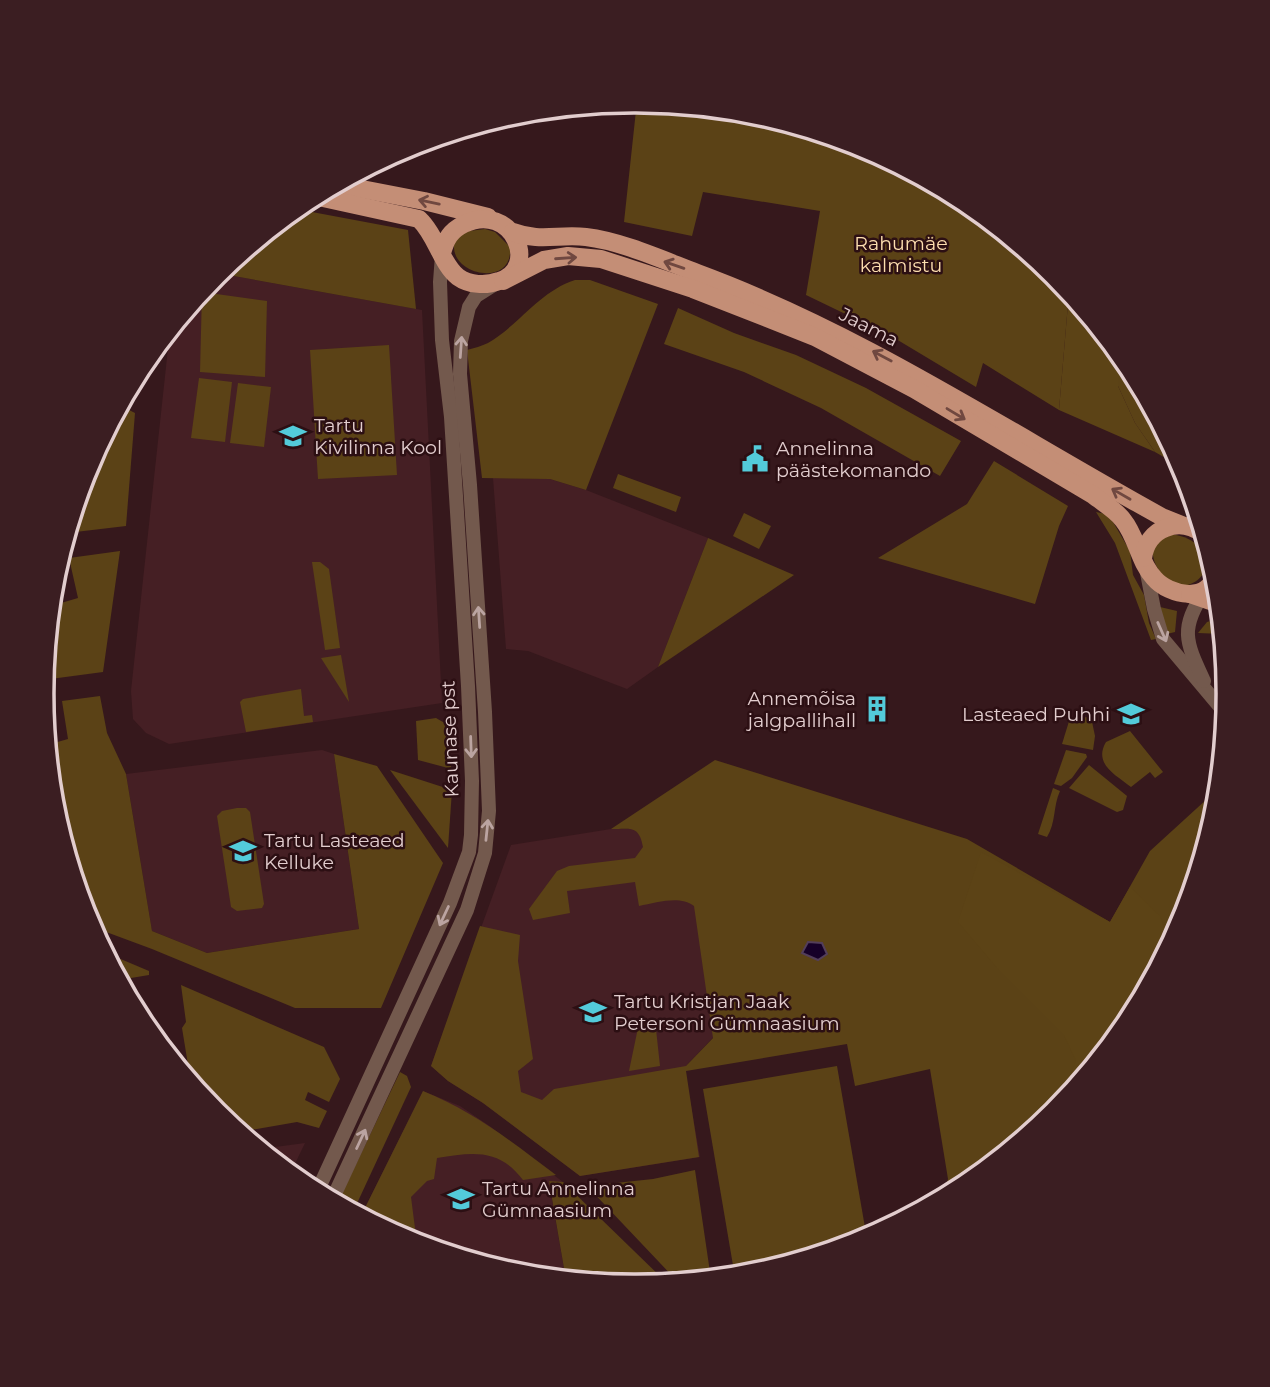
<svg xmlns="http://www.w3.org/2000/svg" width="1270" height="1387" font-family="Montserrat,sans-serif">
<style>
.built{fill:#451f24}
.green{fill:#5b4216}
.forest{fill:#5c4316}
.water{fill:#160028;stroke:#533e5a;stroke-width:2}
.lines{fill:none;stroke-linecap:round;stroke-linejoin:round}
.minor{stroke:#73594d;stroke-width:14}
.major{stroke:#c48e76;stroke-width:18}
.oneway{stroke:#704840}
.oneway2{stroke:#bba4a1}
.labels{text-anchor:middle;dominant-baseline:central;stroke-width:5;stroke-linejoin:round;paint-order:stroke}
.park-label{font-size:19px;fill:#fddeaf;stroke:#2c0f13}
.street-label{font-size:19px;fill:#e2cdce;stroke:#2c0f13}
.poi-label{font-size:19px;fill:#e2cdce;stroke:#2c0f13;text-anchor:start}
.rim{fill:none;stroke:#e2cdce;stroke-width:3.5}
</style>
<rect width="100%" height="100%" fill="#36181c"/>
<!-- built -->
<g class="built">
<polygon points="217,273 422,310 442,703 169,744 146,733 133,719 131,691 170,330"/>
<polygon points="493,478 550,479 586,490 708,538 658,667 627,689 528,651 506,649"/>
<polygon points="322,750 334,754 359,929 207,953 152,931 126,774"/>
<polygon points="611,829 633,829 755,847 761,987 686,1066 685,1071 700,1157 580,1176 483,1103 448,1081 431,1066 511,845"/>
<polygon points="423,1091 460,1106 491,1127 563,1182 549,1182 566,1280 519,1275 408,1241 361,1216"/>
<polygon points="305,1143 290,1174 260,1149"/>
</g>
<!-- green -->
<g class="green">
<polygon points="637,101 751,112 862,146 965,201 1055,274 1069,292 1059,410 983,363 976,387 891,336 806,295 820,211 703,192 692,236 624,222"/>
<polygon points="296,209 408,230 416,309 217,273"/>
<path d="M485,229L495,232L510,247C514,291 441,274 456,237L469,231Z"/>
<path d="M575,280H590L658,304L586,490L550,479L482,478L467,350C474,348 482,346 488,343C519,325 540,291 575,280Z"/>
<polygon points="202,292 267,301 265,377 200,372"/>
<polygon points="678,308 734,333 796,355 866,388 961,441 940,476 821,408 744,372 664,344"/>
<polygon points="389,345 397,475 318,479 310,350"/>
<polygon points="1118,352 1128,364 1183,468 1155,452 1135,423 1118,386"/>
<polygon points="199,378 232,382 225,442 191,438"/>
<polygon points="238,383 271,387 264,447 230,443"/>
<polygon points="129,410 135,413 126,526 67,533 87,466 117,412"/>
<polygon points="994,461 1068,506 1059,526 1035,604 878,558 967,504"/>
<polygon points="618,474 681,497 676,512 613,488"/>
<polygon points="1096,512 1106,514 1113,522 1130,551 1133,575 1144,595 1149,623 1156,639 1151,640 1115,543"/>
<polygon points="744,513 771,526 759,549 733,536"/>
<path d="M1169,534C1218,538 1217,590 1172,586C1160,573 1149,561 1154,543Z"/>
<polygon points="708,538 794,575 658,667"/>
<polygon points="120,551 103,672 43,680 51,606 78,598 69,558"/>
<polygon points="312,562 320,562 329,569 340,648 325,650"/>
<polygon points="1160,607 1177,611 1175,632 1167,634"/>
<polygon points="1221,618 1222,634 1198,633 1207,622"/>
<polygon points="341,655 349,702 321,658"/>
<polygon points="301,689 304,716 312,715 313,722 246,732 240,702 243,699"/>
<polygon points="100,696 107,733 126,774 152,931 207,953 359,929 334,754 377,766 443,863 381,1008 295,1008 152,949 90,926 53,809 47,745 68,739 62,701"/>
<polygon points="1091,717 1095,736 1093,750 1062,744 1070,718"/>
<polygon points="436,718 448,725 451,767 448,768 418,760 416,721"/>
<path d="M1130,731L1163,772L1155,778L1150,772L1131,787C1116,775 1093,764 1106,742Z"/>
<polygon points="1066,750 1086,754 1087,757 1072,778 1061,786 1054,784"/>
<path d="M715,760L967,839L1110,922L1150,851L1219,788L1217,810L1183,921L1128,1023L1054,1113L964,1187L943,1198L948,1179L930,1069L855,1086L847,1044L686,1071L699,1157L580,1176L483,1103L448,1081L431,1066L480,926L520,935L518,961L533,1059L518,1071L521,1092L542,1100L554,1089L686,1066L713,1038L694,906C679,895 657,903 639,906L635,882L567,891L570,913L533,920L529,909L557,871L569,866L635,858L643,847C639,825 631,829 611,829Z"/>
<polygon points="1089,765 1127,796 1123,810 1117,812 1069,788"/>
<polygon points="390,770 452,790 448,848"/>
<path d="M1053,788L1060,791C1053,806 1056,823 1047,837L1038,834Z"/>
<polygon points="237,808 246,808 250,812 264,904 262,908 237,911 231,907 217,816 222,811"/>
<polygon points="104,952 149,971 149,975 119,980"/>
<polygon points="181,985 324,1047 340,1079 329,1102 308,1092 305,1100 327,1111 319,1128 297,1122 239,1132 215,1113 191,1083 182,1028 186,1022"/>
<polygon points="655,1020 660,1066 629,1071 639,1023"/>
<polygon points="837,1066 867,1239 750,1275 735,1277 703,1089"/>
<polygon points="400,1072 407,1076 411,1087 353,1212 337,1204"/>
<path d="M423,1091C475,1112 512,1142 556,1175L523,1180C499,1148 473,1152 437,1158L434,1179L427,1181L411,1197L417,1244L361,1216Z"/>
<polygon points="695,1170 711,1279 678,1282 587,1186 653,1179"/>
<polygon points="549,1181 563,1182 667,1283 635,1286 566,1280"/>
</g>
<!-- forest -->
<g class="forest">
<polygon points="1069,292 1118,351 1118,386 1135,423 1155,452 1059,410"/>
<polygon points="981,852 1110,922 1130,887 1160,916 1170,944 1128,1023 1057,1110 1076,1061 1064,1035 999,970 958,922"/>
</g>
<!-- water -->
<polygon class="water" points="808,942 822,943 827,954 818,960 802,953"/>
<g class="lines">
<!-- minor -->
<g class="minor">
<polyline points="1146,568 1154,609 1163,639 1226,714"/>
<path d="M1204,681C1186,642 1179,629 1205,591"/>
<polyline points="317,1192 450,903 469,852 471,835 472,781 468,686 451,417 442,340 440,282 442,255"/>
<polyline points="332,1200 467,910 485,853 489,811 485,712 470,485 460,374 461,341 469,307 476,296 495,284"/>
</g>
<!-- major -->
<g class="major">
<polyline points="336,184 424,201 488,217"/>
<path d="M314,196L419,219C436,235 442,265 458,277C469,285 486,286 499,281C541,268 512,201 464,224C450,231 446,239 442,253"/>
<path d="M513,232C539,242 559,234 586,237C621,241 663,260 697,273C854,331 991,421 1137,503L1162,517L1182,525"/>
<path d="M503,281L544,260L568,256L601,259L693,289L815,337L914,389L1093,495C1103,503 1116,510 1123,520C1137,537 1139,562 1154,578C1169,596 1210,604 1215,573"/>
<path d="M1143,558C1147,528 1179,516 1203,534"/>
<polyline points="1190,594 1219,604"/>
</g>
</g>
<!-- one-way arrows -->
<defs><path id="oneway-shaft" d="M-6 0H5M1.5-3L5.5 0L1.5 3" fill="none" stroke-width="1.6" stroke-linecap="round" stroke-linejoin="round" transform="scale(1.75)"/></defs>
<g class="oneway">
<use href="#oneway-shaft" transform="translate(429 202) rotate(-168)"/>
<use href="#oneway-shaft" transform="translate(566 258) rotate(-4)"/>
<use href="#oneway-shaft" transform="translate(674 265) rotate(-161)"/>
<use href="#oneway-shaft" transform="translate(882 356) rotate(-152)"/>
<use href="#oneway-shaft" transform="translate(956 414) rotate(31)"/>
<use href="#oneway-shaft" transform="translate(1121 494) rotate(-150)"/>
</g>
<g class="oneway2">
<use href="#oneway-shaft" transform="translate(461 347) rotate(-86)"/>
<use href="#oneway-shaft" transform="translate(479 617) rotate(-94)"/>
<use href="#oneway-shaft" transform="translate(1162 632) rotate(66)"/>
<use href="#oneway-shaft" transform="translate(471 747) rotate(88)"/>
<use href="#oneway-shaft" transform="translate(487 830) rotate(-84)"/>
<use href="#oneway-shaft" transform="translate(444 916) rotate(115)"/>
<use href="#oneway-shaft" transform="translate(361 1139) rotate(-65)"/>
</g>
<!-- icons -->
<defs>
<g id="school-bare" transform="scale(2.1)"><path d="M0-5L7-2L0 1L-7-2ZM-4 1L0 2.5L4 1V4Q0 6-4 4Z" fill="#53cbda" stroke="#2c0f13" stroke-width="2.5" paint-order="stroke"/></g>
<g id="civic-bare" transform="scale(2.1)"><path d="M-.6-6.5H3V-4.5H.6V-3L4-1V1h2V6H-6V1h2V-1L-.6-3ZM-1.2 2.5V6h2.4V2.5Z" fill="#53cbda" stroke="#2c0f13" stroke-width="2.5" paint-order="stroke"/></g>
<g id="building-bare" transform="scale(2.1)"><path d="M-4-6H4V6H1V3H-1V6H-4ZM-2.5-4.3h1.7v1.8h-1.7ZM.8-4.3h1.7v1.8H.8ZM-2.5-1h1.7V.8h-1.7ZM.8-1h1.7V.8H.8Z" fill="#53cbda" stroke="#2c0f13" stroke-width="2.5" paint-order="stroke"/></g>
</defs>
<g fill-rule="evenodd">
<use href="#school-bare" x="293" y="436"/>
<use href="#civic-bare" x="755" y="459"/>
<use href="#building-bare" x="877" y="709"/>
<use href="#school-bare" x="1131" y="714"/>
<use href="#school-bare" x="243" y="851"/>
<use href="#school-bare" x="593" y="1012"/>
<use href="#school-bare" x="461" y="1199"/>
</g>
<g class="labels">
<!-- park labels -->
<g class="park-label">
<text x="901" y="243">Rahumäe<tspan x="901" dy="22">kalmistu</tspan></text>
</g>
<!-- street labels -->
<g class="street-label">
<text transform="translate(869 327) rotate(27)">Jaama</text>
<text transform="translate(450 739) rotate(-92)">Kaunase pst</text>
</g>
<!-- poi labels -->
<g class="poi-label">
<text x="314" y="425">Tartu<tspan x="314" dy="22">Kivilinna Kool</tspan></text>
<text x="776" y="448">Annelinna<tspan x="776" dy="22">päästekomando</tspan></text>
<text x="856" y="698" text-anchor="end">Annemõisa<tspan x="856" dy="22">jalgpallihall</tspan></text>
<text x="1110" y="714" text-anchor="end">Lasteaed Puhhi</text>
<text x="264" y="840">Tartu Lasteaed<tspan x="264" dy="22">Kelluke</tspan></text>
<text x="614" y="1001">Tartu Kristjan Jaak<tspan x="614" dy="22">Petersoni Gümnaasium</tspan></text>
<text x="482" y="1188">Tartu Annelinna<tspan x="482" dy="22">Gümnaasium</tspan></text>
</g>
</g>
<!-- crop -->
<path d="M0 0H1270V1387H0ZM634 113H636A580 580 0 0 1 1216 693V694A580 580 0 0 1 636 1274H634A580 580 0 0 1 54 694V693A580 580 0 0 1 634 113Z" fill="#3b1e22" fill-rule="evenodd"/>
<path class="rim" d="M634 113H636A580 580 0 0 1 1216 693V694A580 580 0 0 1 636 1274H634A580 580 0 0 1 54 694V693A580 580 0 0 1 634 113Z"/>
</svg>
